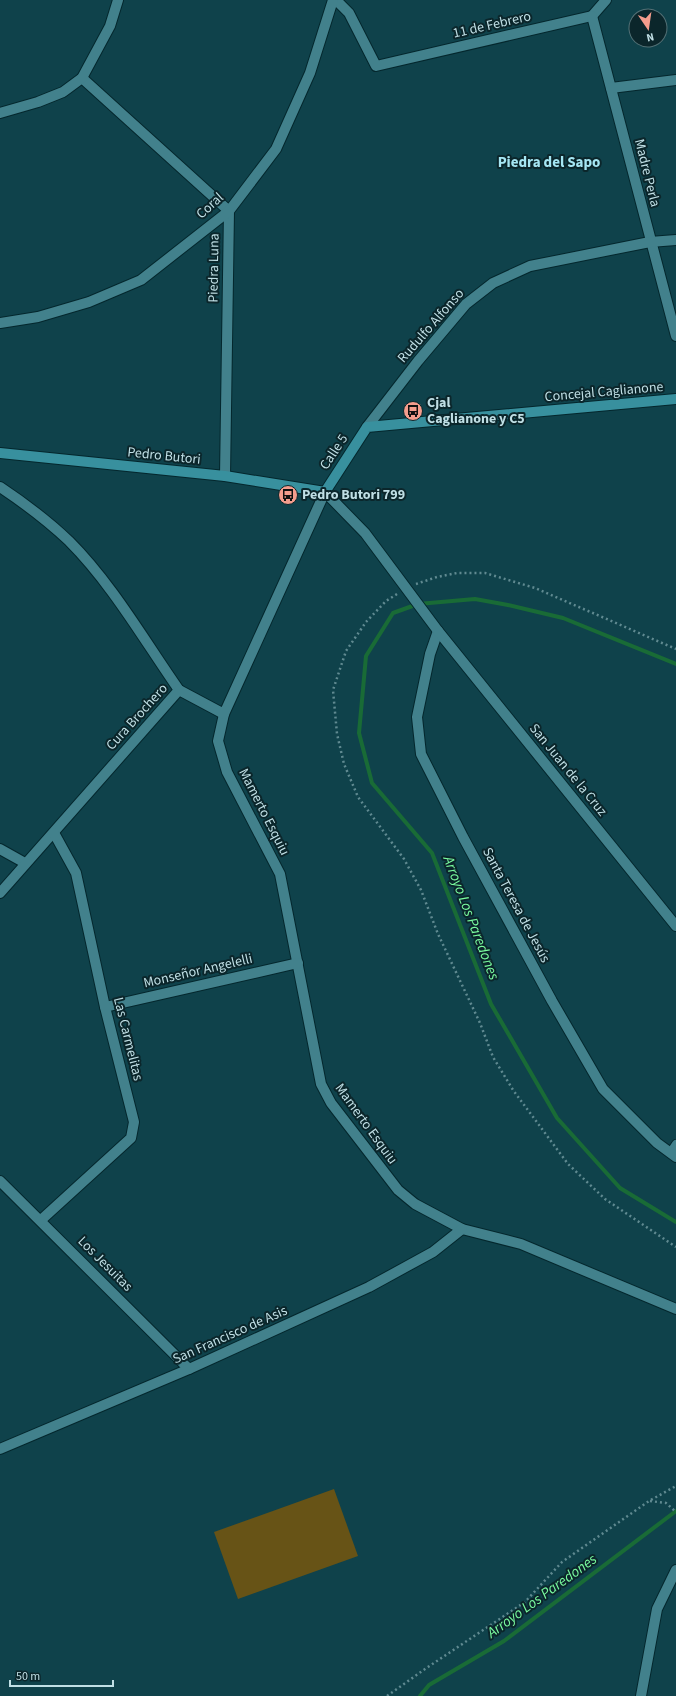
<svg xmlns="http://www.w3.org/2000/svg" width="676" height="1696" font-family="'Source Sans 3',sans-serif">
<style>
.green{fill:#675316}
.lines{fill:none;stroke-linecap:round;stroke-linejoin:round}
.stream{stroke:#196b36;stroke-width:4}
.lane-casing{stroke:#04272d;stroke-width:10}
.street-casing{stroke:#04272d;stroke-width:12}
.secondary-casing{stroke:#04272d;stroke-width:12}
.path{stroke:#608a91;stroke-width:2.5;stroke-dasharray:2 3;stroke-linecap:butt}
.lane{stroke:#42818c;stroke-width:8}
.street{stroke:#42818c;stroke-width:10}
.secondary{stroke:#38909e;stroke-width:10}
.labels{text-anchor:middle;dominant-baseline:central;stroke-width:4;stroke-linejoin:round;paint-order:stroke}
.street-label{font-size:14px;fill:#c0dfe5;stroke:#0b262b}
.poi-label{font-size:14px;font-weight:bold;fill:#c0dfe5;stroke:#0b262b;text-anchor:start}
.neighbourhood-label{font-size:15px;font-weight:bold;fill:#a5e6f3;stroke:#0b262b}
.water-label{font-size:15px;font-style:italic;fill:#7afb9f;stroke:#0b262b}
</style>
<rect width="100%" height="100%" fill="#0f424b"/>
<!-- green -->
<polygon class="green" points="334,1489 358,1556 238,1599 214,1532"/>
<g class="lines">
<!-- stream -->
<g class="stream">
<polyline points="676,664 563,618 508,605 475,599 418,604 393,613 366,656 359,733 372,783 432,853 491,1004 557,1118 620,1188 676,1222"/>
<polyline points="420,1696 429,1685 504,1641 676,1511"/>
</g>
<!-- lane casing -->
<g class="lane-casing">
<polyline id="lane" points="670,1153 676,1144"/>
</g>
<!-- street casing -->
<g class="street-casing">
<g id="street">
<polyline points="336,0 349,13 376,66 592,16 606,0"/>
<polyline points="592,16 676,336"/>
<polyline points="82,78 229,211 225,476"/>
<polyline points="611,88 676,80"/>
<polyline points="0,113 38,102 63,92 82,78 110,26 118,0"/>
<polyline points="0,323 38,317 89,302 141,280 229,211 276,149 310,73 333,0"/>
<polyline points="367,427 418,361 466,304 493,283 530,266 650,242 676,240"/>
<path d="M0,487C24,503 48,521 69,541C112,584 144,640 179,690"/>
<polyline points="438,631 430,654 417,717 421,754 463,837 552,1001 603,1089 657,1143 676,1157"/>
<polyline points="224,714 218,741 227,772 280,874 321,1084 331,1103 398,1190 415,1204 462,1229 521,1244 676,1309"/>
<polyline points="0,849 25,863"/>
<polyline points="0,893 179,690 224,714 325,492 365,533 438,631 676,926"/>
<polyline points="105,1007 298,963"/>
<polyline points="0,1181 189,1369"/>
<polyline points="41,1220 131,1138 134,1122 105,1007 76,873 54,833"/>
<polyline points="0,1449 189,1369 369,1287 433,1252 462,1229"/>
<polyline points="641,1696 657,1609 676,1570"/>
</g>
</g>
<!-- secondary casing -->
<g class="secondary-casing">
<polyline id="secondary" points="0,453 225,476 325,492 367,427 676,399"/>
</g>
<!-- path -->
<g class="path">
<polyline points="416,584 437,577 457,573 485,573 535,588 676,649"/>
<polyline points="397,594 386,601 366,622 346,651 333,690 337,734 344,764 358,797 404,859 421,890 438,934 480,1023 493,1057 513,1090 568,1164 605,1199 676,1247"/>
<polyline points="650,1501 666,1503 676,1512"/>
<polyline points="387,1696 425,1669 525,1602 562,1562 649,1501 676,1486"/>
</g>
<!-- lane -->
<use href="#lane" class="lane"/>
<!-- street -->
<use href="#street" class="street"/>
<!-- secondary -->
<use href="#secondary" class="secondary"/>
</g>
<!-- icons -->
<defs>
<g id="bus-disc" transform="scale(1)"><circle r="9.5" fill="#f49d8d" stroke="#0b262b"/><path d="M-5-6H5V4H4V6H2V4H-2V6H-4V4H-5ZM-3.5-4V0h7V-4ZM-3.5 1.2v1.5H-2V1.2ZM2 1.2v1.5H3.5V1.2Z" fill="#111"/></g>
</defs>
<g fill-rule="evenodd">
<use href="#bus-disc" x="413" y="411"/>
<use href="#bus-disc" x="288" y="495"/>
</g>
<g class="labels">
<!-- street labels -->
<g class="street-label">
<text transform="translate(492 25) rotate(-13)">11 de Febrero</text>
<text transform="translate(647 173) rotate(76)">Madre Perla</text>
<text transform="translate(210 206) rotate(-42)">Coral</text>
<text transform="translate(214 268) rotate(-89)">Piedra Luna</text>
<text transform="translate(431 326) rotate(-49)">Rudulfo Alfonso</text>
<text transform="translate(604 392) rotate(-5)">Concejal Caglianone</text>
<text transform="translate(334 452) rotate(-57)">Calle 5</text>
<text transform="translate(164 456) rotate(6)">Pedro Butori</text>
<text transform="translate(137 717) rotate(-48)">Cura Brochero</text>
<text transform="translate(568 770) rotate(51)">San Juan de la Cruz</text>
<text transform="translate(264 812) rotate(63)">Mamerto Esquiu</text>
<text transform="translate(516 905) rotate(62)">Santa Teresa de Jesús</text>
<text transform="translate(198 971) rotate(-13)">Monseñor Angelelli</text>
<text transform="translate(128 1039) rotate(76)">Las Carmelitas</text>
<text transform="translate(366 1124) rotate(54)">Mamerto Esquiu</text>
<text transform="translate(105 1264) rotate(45)">Los Jesuitas</text>
<text transform="translate(230 1335) rotate(-24)">San Francisco de Asis</text>
</g>
<!-- poi labels -->
<g class="poi-label">
<text x="427" y="403">Cjal<tspan x="427" dy="16">Caglianone y C5</tspan></text>
<text x="302" y="495">Pedro Butori 799</text>
</g>
<!-- neighbourhood labels -->
<g class="neighbourhood-label">
<text x="549" y="162">Piedra del Sapo</text>
</g>
<!-- water labels -->
<g class="water-label">
<text transform="translate(471 918) rotate(69)">Arroyo Los Paredones</text>
<text transform="translate(542 1596) rotate(-36)">Arroyo Los Paredones</text>
</g>
</g>
<!-- north arrow -->
<g transform="translate(648 28) rotate(167)"><circle r="19" fill="#0b262b" stroke="#537075"/>
<path d="M0-3L7 15L0 10L-7 15Z" fill="#f49d8d"/>
<text y="-6" font-size="11" font-weight="bold" text-anchor="middle" fill="#c0dfe5">N</text>
</g>
<!-- scale -->
<path d="M10 1680v6h103v-6" fill="none" stroke="#c0dfe5" stroke-width="2"/>
<text x="16" y="1680" font-size="12" fill="#c0dfe5" stroke="#0b262b" stroke-width="3" paint-order="stroke">50 m</text>
</svg>
